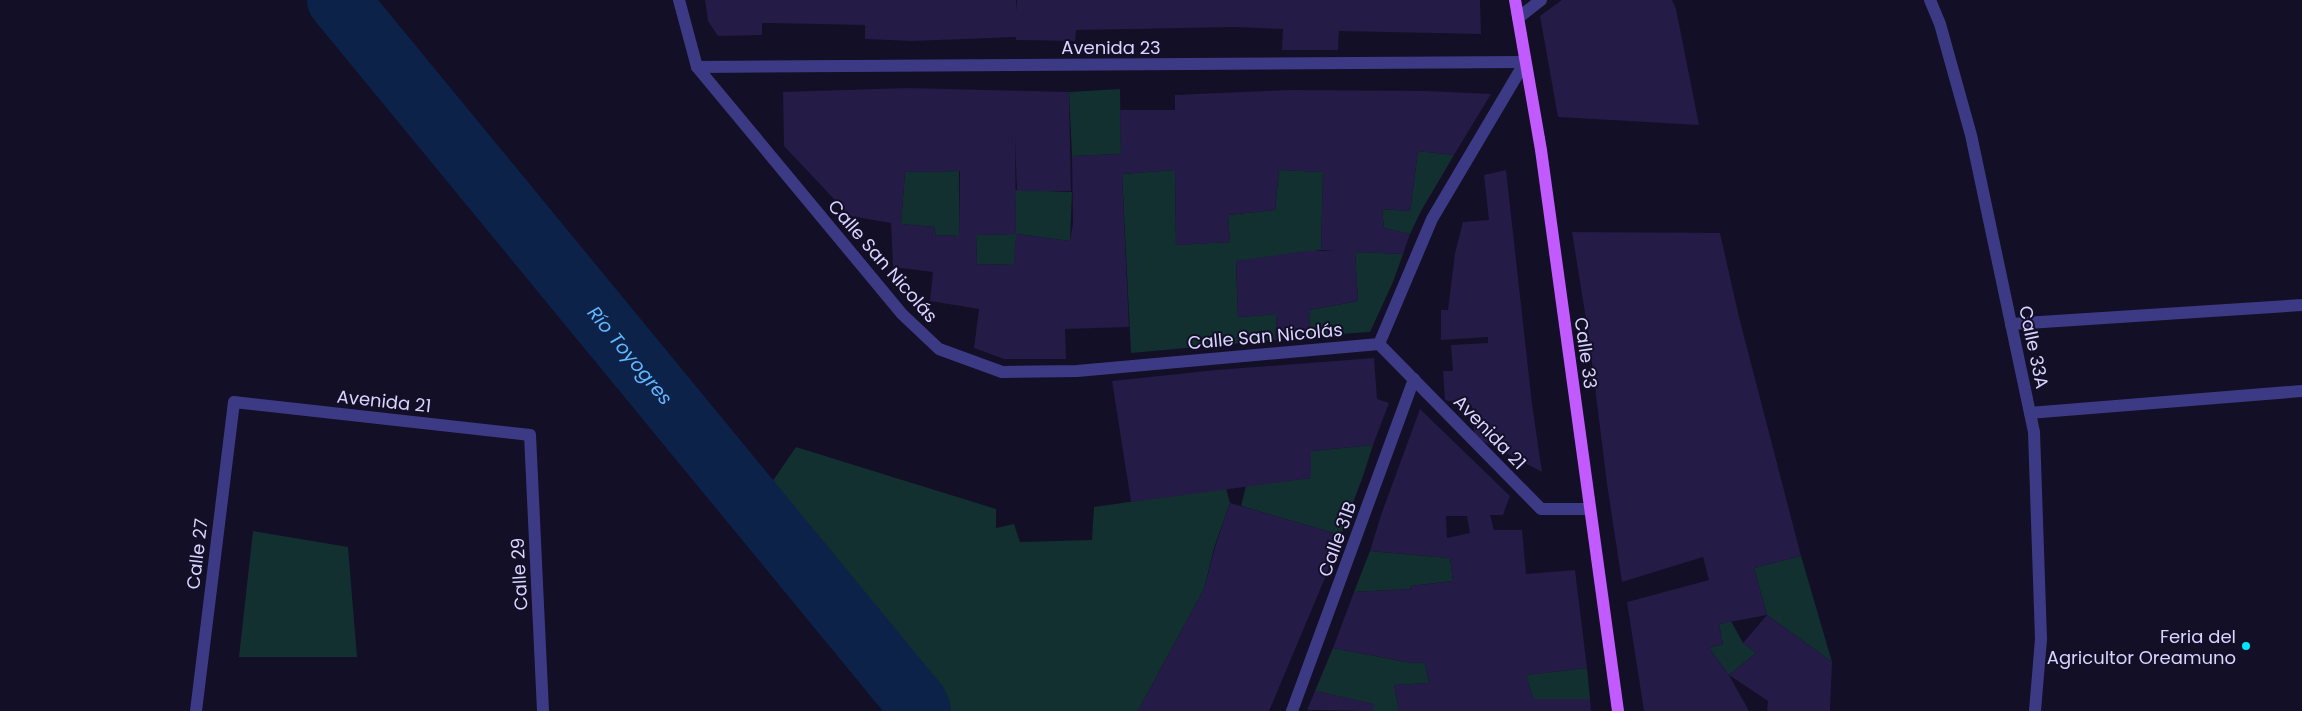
<svg xmlns="http://www.w3.org/2000/svg" width="2302" height="711" font-family="Poppins,sans-serif">
<style>
.green{fill:#12302f}
.lines{fill:none;stroke-linecap:round;stroke-linejoin:round}
.river{stroke:#0c2248;stroke-width:62}
.building{fill:#241b47;fill-rule:evenodd}
.minor{stroke:#3d3a85;stroke-width:12}
.major{stroke:#c25bff;stroke-width:12}
.poi-dot{fill:#00e5ff;stroke:#130f26;stroke-width:2}
.labels{text-anchor:middle;dominant-baseline:central;stroke-width:4;stroke-linejoin:round;paint-order:stroke}
.street-label{font-size:18px;fill:#d9d4ff;stroke:#130f26}
.poi-label{font-size:18px;fill:#d9d4ff;stroke:#130f26;text-anchor:end}
.water-label{font-size:19px;font-style:italic;fill:#62b6ff;stroke:#130f26}
</style>
<rect width="100%" height="100%" fill="#130f26"/>
<!-- green -->
<g class="green">
<polygon points="1120,89 1121,154 1072,156 1069,92"/>
<polygon points="1418,151 1454,155 1421,211 1410,234 1384,228 1382,209 1410,211"/>
<polygon points="1175,170 1176,245 1230,242 1228,215 1275,210 1279,170 1323,172 1321,250 1236,262 1238,317 1277,314 1275,340 1131,353 1122,174"/>
<polygon points="959,171 959,236 934,235 935,227 901,224 905,172"/>
<polygon points="1015,190 1072,192 1070,241 1017,234 1014,265 977,264 976,235 1016,234"/>
<polygon points="1355,252 1403,254 1393,282 1370,332 1310,336 1309,310 1358,301"/>
<polygon points="1373,445 1363,476 1341,535 1241,506 1246,486 1311,478 1311,451"/>
<polygon points="796,447 996,509 996,528 1014,524 1020,542 1092,540 1094,507 1226,488 1230,503 1214,548 1204,589 1138,711 923,711 920,704 755,507"/>
<polygon points="253,531 348,547 357,657 239,657"/>
<polygon points="1370,551 1450,558 1453,581 1411,586 1410,589 1354,592"/>
<polygon points="1801,556 1832,662 1767,615 1754,568"/>
<polygon points="1731,621 1743,643 1756,653 1729,675 1709,648 1723,644 1719,624"/>
<polygon points="1333,648 1412,663 1425,662 1429,683 1394,685 1399,711 1373,711 1373,704 1315,691"/>
<polygon points="1587,668 1590,699 1533,699 1526,675"/>
</g>
<g class="lines">
<!-- river -->
<path class="river" id="s1" d="M338,0L918,705L920,711"/>
</g>
<!-- building -->
<g class="building">
<polygon points="705,0 1016,0 1017,11 1017,0 1480,0 1481,34 1339,31 1338,50 1282,50 1283,29 1235,27 1076,30 1075,41 1016,40 1016,37 912,41 865,39 865,25 770,23 762,23 762,35 718,36 708,21"/>
<polygon points="1562,0 1672,0 1676,9 1699,125 1558,117 1540,16"/>
<path d="M907,88L1069,92L1071,191H1017L1015,139L1016,234L976,235L977,264L1014,265L1016,234L1070,241L1073,224L1072,156L1121,154L1120,110H1175V95L1289,90L1428,91L1491,94L1454,155L1418,151L1410,211L1382,209L1384,228L1410,234L1403,254L1355,252L1358,301L1309,310L1310,336L1275,340L1277,314L1238,317L1236,261L1306,251H1337L1321,250L1323,172L1279,170L1275,210L1228,215L1230,242L1176,245L1175,170L1122,174L1129,327L1065,329L1066,359H1004L974,348L979,309L930,301L933,272L893,267L891,223L850,216L784,146L783,92ZM960,171L959,236L934,235L935,227L901,224L905,172Z"/>
<polygon points="1506,170 1532,404 1542,472 1475,437 1472,406 1445,400 1443,371 1453,371 1451,345 1488,343 1488,337 1441,340 1441,310 1448,310 1455,253 1463,222 1489,220 1484,175"/>
<path d="M1572,232L1720,233L1739,317L1801,556L1754,568L1767,615L1832,662L1830,711H1767L1768,701L1729,675L1749,711H1644L1627,602L1709,580L1703,557L1622,582L1607,484L1589,338ZM1767,615L1743,643L1756,653L1729,675L1709,648L1723,644L1719,624Z"/>
<polygon points="1374,358 1377,399 1389,403 1373,445 1311,451 1311,478 1131,502 1112,381 1216,370"/>
<path d="M1420,409L1510,496L1503,515H1490L1494,530H1522L1526,574L1575,570L1587,668L1526,675L1533,699H1590L1591,711H1399L1394,685L1429,683L1425,662L1412,663L1333,648L1354,592L1411,589V586L1453,581L1450,558L1370,551L1381,515ZM1446,516H1467L1470,533L1447,538Z"/>
<polygon points="1230,503 1341,535 1325,578 1269,711 1138,711 1204,589 1215,547"/>
<polygon points="1315,691 1374,704 1373,711 1307,710"/>
</g>
<g class="lines">
<!-- minor -->
<g class="minor">
<polyline points="679,0 697,67 902,314 939,349 1002,372 1077,371 1379,344"/>
<polyline points="1930,0 1940,24 1971,135 2034,432 2041,639 2035,711"/>
<polyline points="1518,18 1541,0"/>
<polyline points="697,67 1525,62"/>
<polyline points="2011,324 2302,305"/>
<polyline points="1379,344 1432,219 1525,62"/>
<polyline points="1379,344 1541,509 1590,509"/>
<polyline points="2030,413 2302,391"/>
<polyline points="196,711 234,402 530,435 543,711"/>
<polyline points="1292,711 1414,379"/>
</g>
<!-- major -->
<polyline class="major" points="1515,0 1541,150 1618,711"/>
</g>
<!-- markers -->
<circle class="poi-dot" cx="2246" cy="646" r="5"/>
<g class="labels">
<!-- street labels -->
<g class="street-label">
<text x="1111" y="47">Avenida 23</text>
<text transform="translate(883 261) rotate(49)">Calle San Nicolás</text>
<text transform="translate(1265 336) rotate(-5)">Calle San Nicolás</text>
<text transform="translate(2034 347) rotate(78)">Calle 33A</text>
<text transform="translate(1586 353) rotate(82)">Calle 33</text>
<text transform="translate(384 401) rotate(6)">Avenida 21</text>
<text transform="translate(1490 432) rotate(46)">Avenida 21</text>
<text transform="translate(1337 539) rotate(-70)">Calle 31B</text>
<text transform="translate(197 554) rotate(-83)">Calle 27</text>
<text transform="translate(519 574) rotate(-93)">Calle 29</text>
</g>
<!-- poi labels -->
<g class="poi-label">
<text x="2236" y="636">Feria del<tspan x="2236" dy="21">Agricultor Oreamuno</tspan></text>
</g>
<!-- water labels -->
<g class="water-label">
<text stroke="none"><textPath href="#s1" startOffset="460">Río Toyogres</textPath></text>
</g>
</g>
</svg>
